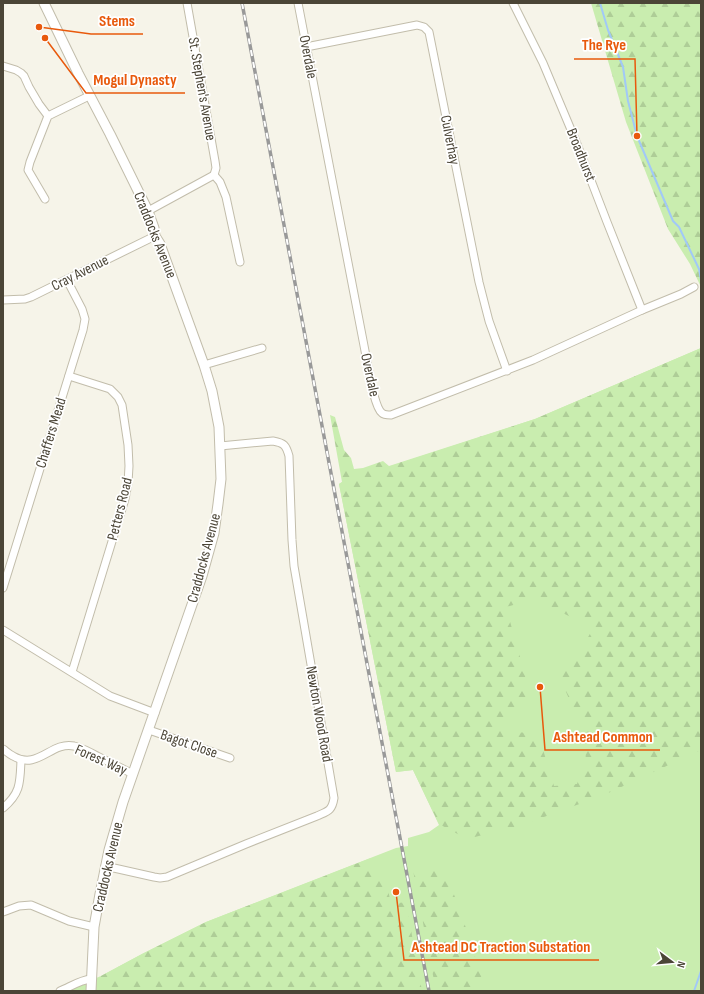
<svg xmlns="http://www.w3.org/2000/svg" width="704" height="994" font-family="'Sofia Sans Condensed',sans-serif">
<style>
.green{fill:#c9edaf}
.forest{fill:url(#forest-firs);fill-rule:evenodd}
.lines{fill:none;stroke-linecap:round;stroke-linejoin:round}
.stream{stroke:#a1c9f7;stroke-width:2}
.minor-casing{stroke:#c2bdab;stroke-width:9}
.tertiary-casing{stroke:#c2bdab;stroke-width:11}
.minor{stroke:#fff;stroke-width:7}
.tertiary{stroke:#fff;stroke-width:9}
.rail-casing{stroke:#999;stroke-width:3.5}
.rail{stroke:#fff;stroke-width:2;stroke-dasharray:6;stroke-linecap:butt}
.labels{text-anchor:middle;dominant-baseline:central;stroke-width:3.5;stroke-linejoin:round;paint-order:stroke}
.street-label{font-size:15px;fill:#4b4537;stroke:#fff}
.leader{fill:none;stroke:#e8590c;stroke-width:1.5}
.callout-dot{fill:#e8590c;stroke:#fff;stroke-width:1.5}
.callout-label{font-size:16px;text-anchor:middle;font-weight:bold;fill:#e8590c;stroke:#fff;stroke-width:3.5;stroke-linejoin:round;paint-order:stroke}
</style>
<defs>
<pattern id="forest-firs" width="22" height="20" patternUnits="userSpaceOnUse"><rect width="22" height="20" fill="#c9edaf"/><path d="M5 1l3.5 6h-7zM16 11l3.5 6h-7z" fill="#aecd97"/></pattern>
</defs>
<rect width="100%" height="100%" fill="#f6f4e9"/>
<!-- green -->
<polygon class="green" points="701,348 701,991 70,991 84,983 101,976 142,954 206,922 396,848 408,846 408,838 429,832 439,825 413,770 396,772 339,484 342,482 535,419"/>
<!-- forest -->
<g class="forest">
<polygon points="591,3 701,3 701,287 690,264 668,229 626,122"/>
<path d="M701,348V750L604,795L522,825L467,839L439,824L413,770L396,772L339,484L342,482L330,415L335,417L344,450L351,458L354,469L363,468L383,461L389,466L535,419ZM534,599L577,620L596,623L582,648L560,678L582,729L586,759L577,784L554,786L538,733L504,732V719L529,707V689L506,607Z"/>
<polygon points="371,858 376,870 385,876 391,904 406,902 422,991 100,991 101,976 142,954 206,922"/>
<polygon points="444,867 464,922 486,991 436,991 413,870"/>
</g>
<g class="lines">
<!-- stream -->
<g class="stream">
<polyline points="600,3 608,30 623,67 628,101 637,136 673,221 679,227 699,269 701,280"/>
<polyline points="694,991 701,971"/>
</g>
<!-- minor casing -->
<g class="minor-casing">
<g id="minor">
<polyline points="187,3 215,161 216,168 214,175 220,182 226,197 240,262"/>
<path d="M298,3L366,356C368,366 374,407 382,413C384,415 388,415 391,415L533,360L642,310L681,294L694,287"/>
<polyline points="513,3 543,63 577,144 607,222 642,310"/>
<polyline points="306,47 417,25 424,27 429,32 479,282 489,321 507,371"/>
<polyline points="3,66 16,70 21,73 24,76 29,87 39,104 48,116"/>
<polyline points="45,199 28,170 30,162 48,116 89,96"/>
<polyline points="148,211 214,175"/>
<polyline points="3,300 25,299 31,297 155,236"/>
<polyline points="204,365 262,348"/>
<polyline points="69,376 110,389 118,397 122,405 128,445 129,466 128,483 125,499 72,672"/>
<polyline points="3,588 83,330 85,319 82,309 67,280"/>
<polyline points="3,630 110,696 155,713"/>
<polyline points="149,730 230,758"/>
<path d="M3,749C6,751 9,754 13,756C38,771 51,741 74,746C82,748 90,752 97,756C109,762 121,768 133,774"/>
<path d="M3,808C21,793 20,782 21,760"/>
<path d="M105,866L154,877L160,878L167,877L246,844L317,816C328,811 332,811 334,798L294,566L292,540L289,456C286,445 284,443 273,441L220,446"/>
<polyline points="3,912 19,906 31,905 69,921 94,927"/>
<path d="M60,991C70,987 80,980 91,979"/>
</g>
</g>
<!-- tertiary casing -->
<g class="tertiary-casing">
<polyline id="tertiary" points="44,3 78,73 110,134 148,211 154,228 155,236 160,244 204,365 212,391 219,427 221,479 218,504 214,533 202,576 123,802 109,850 100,894 94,927 91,991"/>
</g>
<!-- minor -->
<use href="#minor" class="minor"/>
<!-- tertiary -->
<use href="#tertiary" class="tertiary"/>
<!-- rail casing -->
<g class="rail-casing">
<polyline id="rail" points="242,3 429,991"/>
</g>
<!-- rail -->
<use href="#rail" class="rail"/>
</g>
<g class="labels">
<!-- street labels -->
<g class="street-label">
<text transform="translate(308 57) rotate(79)">Overdale</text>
<text transform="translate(202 89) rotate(80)">St. Stephen's Avenue</text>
<text transform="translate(450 140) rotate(79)">Culverhay</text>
<text transform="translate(581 155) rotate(68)">Broadhurst</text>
<text transform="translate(155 235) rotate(68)">Craddocks Avenue</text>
<text transform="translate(80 273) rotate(-27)">Cray Avenue</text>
<text transform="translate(370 375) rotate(78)">Overdale</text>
<text transform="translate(51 433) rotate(-73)">Chaffers Mead</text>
<text transform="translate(120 509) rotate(-76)">Petters Road</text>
<text transform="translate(204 558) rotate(-75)">Craddocks Avenue</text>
<text transform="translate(319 714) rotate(80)">Newton Wood Road</text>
<text transform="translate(189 744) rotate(19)">Bagot Close</text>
<text transform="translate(101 760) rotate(24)">Forest Way</text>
<text transform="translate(108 867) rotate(-77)">Craddocks Avenue</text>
</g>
</g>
<!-- callouts -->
<path class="leader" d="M39 27L91 34H143M637 136L635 59H574M45 38L86 93H185M540 687L545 750H660M396 892L404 960H599"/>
<g class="callout-dot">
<circle cx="39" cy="27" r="4"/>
<circle cx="637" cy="136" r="4"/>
<circle cx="45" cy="38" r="4"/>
<circle cx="540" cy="687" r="4"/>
<circle cx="396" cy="892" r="4"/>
</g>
<g class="callout-label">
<text x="117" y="26">Stems</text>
<text x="604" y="50">The Rye</text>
<text x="135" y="85">Mogul Dynasty</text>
<text x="603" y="742">Ashtead Common</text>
<text x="501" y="952">Ashtead DC Traction Substation</text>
</g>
<!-- border -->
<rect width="704" height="994" fill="none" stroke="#4b4537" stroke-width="8"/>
<!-- north arrow -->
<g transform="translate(672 962) rotate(106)" stroke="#ffffff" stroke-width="3" paint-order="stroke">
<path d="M0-3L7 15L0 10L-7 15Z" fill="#4b4537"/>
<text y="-6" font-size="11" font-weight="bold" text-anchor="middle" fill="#4b4537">N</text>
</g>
</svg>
